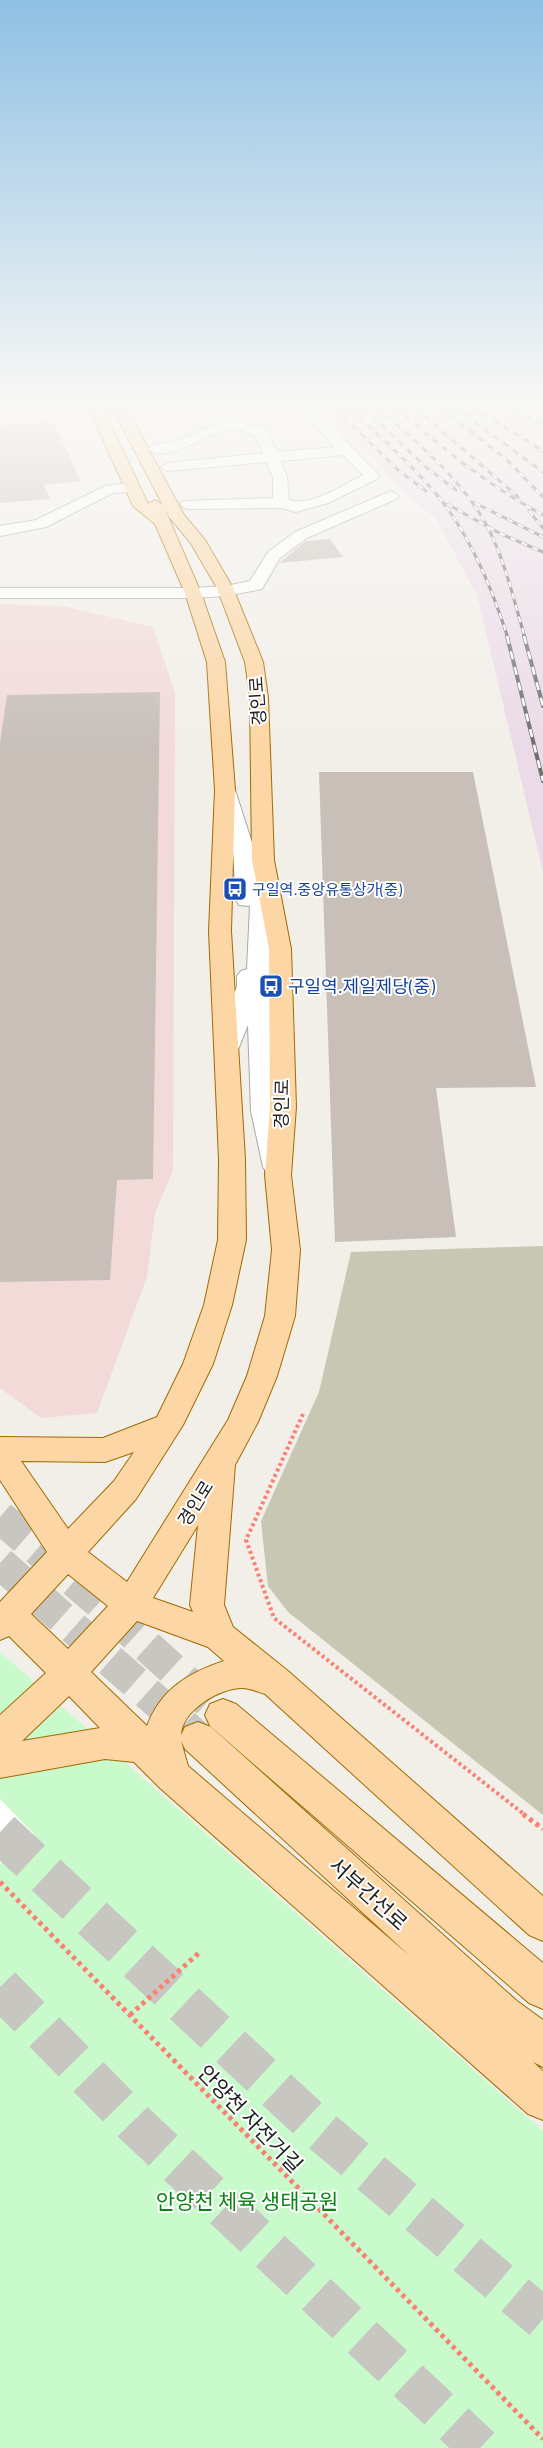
<svg xmlns="http://www.w3.org/2000/svg" width="543" height="2448" font-family="Barlow,'Noto Sans KR',sans-serif">
<style>
.commercial{fill:#f2dad9}
.industrial{fill:#ebdbe8}
.construction{fill:#c7c7b4}
.park{fill:#c8facc}
.pier{fill:#fff}
.building{fill:#c7bfb8}
.lines{fill:none;stroke-linecap:round;stroke-linejoin:round}
.major-tunnel-far1{stroke:#c8c6c1;stroke-width:16;stroke-dasharray:16 8;stroke-linecap:butt}
.major-tunnel{stroke:#c8c6c1;stroke-width:33;stroke-dasharray:33 16;stroke-linecap:butt}
.highway-tunnel{stroke:#c8c6c1;stroke-width:42;stroke-dasharray:42 21;stroke-linecap:butt}
.minor-casing{stroke:#a9a9a9;stroke-width:2}
.major-casing{stroke:#a06b00;stroke-width:2}
.path-far1{stroke:#fa8072;stroke-width:4;stroke-dasharray:3 3;stroke-linecap:butt}
.path{stroke:#fa8072;stroke-width:5;stroke-dasharray:4 4;stroke-linecap:butt}
.minor{fill:#fff;fill-rule:evenodd}
.major{fill:#fcd6a4;fill-rule:evenodd}
.rail-far1-casing{stroke:#707070;stroke-width:3}
.rail-casing{stroke:#707070;stroke-width:4}
.rail-far1{stroke:#fff;stroke-width:2;stroke-dasharray:6;stroke-linecap:butt}
.rail{stroke:#fff;stroke-width:2.5;stroke-dasharray:8;stroke-linecap:butt}
.labels{text-anchor:middle;dominant-baseline:central;stroke-width:4;stroke-linejoin:round;paint-order:stroke}
.far-transit-label{font-size:15px;fill:#164399;stroke:#fff;text-anchor:start}
.street-label{font-size:18px;fill:#222;stroke:#fff}
.transit-label{font-size:18px;fill:#164399;stroke:#fff;text-anchor:start}
.near-street-label{font-size:21px;fill:#222;stroke:#fff}
.near-park-label{font-size:21px;fill:#0c8416;stroke:#fff}
</style>
<rect width="100%" height="100%" fill="#f2efe9"/>
<!-- commercial -->
<polygon class="commercial" points="0,604 63,606 153,627 175,693 173,1170 155,1213 147,1277 97,1413 41,1418 0,1388"/>
<!-- industrial -->
<polygon class="industrial" points="320,404 514,404 543,416 543,872 477,595 436,519 402,490"/>
<!-- construction -->
<polygon class="construction" points="543,1246 543,1815 288,1612 268,1586 261,1521 319,1392 351,1252"/>
<!-- park -->
<polygon class="park" points="0,1652 543,2131 543,2448 0,2448"/>
<!-- pier -->
<polygon class="pier" points="0,1799 34,1834 0,1864"/>
<!-- building -->
<g class="building">
<polygon points="53,422 81,481 44,485 50,499 0,503 0,425"/>
<polygon points="330,539 343,557 279,563 306,541"/>
<polygon points="160,692 153,1179 117,1180 110,1280 0,1282 0,743 7,695"/>
<polygon points="319,772 473,772 536,1087 436,1088 456,1237 335,1242"/>
</g>
<g class="lines">
<!-- major-tunnel-far1 -->
<polyline class="major-tunnel-far1" points="106,404 110,414"/>
<!-- major-tunnel -->
<g class="major-tunnel">
<polyline points="0,1517 93,1597 223,1715"/>
<polyline points="0,1563 198,1738"/>
</g>
<!-- highway-tunnel -->
<g class="highway-tunnel">
<polyline points="0,1832 319,2129 543,2319"/>
<polyline points="0,1987 134,2123 480,2448"/>
</g>
<!-- minor casing -->
<g class="minor-casing">
<g id="minor">
<path d="M294,404H309L377,473L379,476L377,479L328,503L296,512L281,508L188,509L183,507L180,504L183,501L273,498V477L266,462L168,471L161,467L168,463L263,453L256,436C247,432 235,427 225,430C209,434 161,466 148,448L155,444L174,442L224,421L243,422L267,430L277,452L335,447ZM343,455L363,475C342,485 312,507 289,500L287,477L281,461Z"/>
<polygon points="522,404 543,405 543,414 524,407"/>
<polygon points="132,483 137,485 140,488 137,491 113,493 46,527 0,536 0,526 36,520 105,486"/>
<polygon points="391,491 399,496 396,499 307,538 280,558 262,589 226,596 193,598 0,598 0,588 193,588 226,586 250,581 268,552 295,532"/>
<polygon points="225,784 232,786 235,790 255,852 256,864 263,863 271,864 274,869 270,986 277,1111 289,1167 285,1173 276,1176 267,1173 263,1167 251,1111 248,1025 237,1052 228,1054 219,1052 216,1047 237,986 237,976 241,971 247,969 250,906 239,905 236,900 233,852 215,790 218,786"/>
</g>
</g>
<!-- major casing -->
<g class="major-casing">
<g id="major">
<path d="M87,404H101L148,504L155,500L163,505L201,593L225,662L235,790L231,931L245,1159L246,1240L232,1305L213,1364L183,1425L136,1499L88,1552L127,1582L228,1420L247,1376L265,1316L272,1250L265,1175L270,1107L269,949L252,860L250,697L245,662L217,588L190,542L169,517L115,413L122,409L129,413L184,515L205,540L233,588L263,662L268,697L274,860L291,949L296,1107L291,1175L300,1250L295,1316L277,1376L258,1422L235,1465L224,1605L233,1627L288,1671L543,1896V1941L529,1935L265,1694C258,1692 250,1688 242,1688C220,1688 182,1710 181,1735L185,1727L198,1722L211,1727L517,2001L543,2020V2067L533,2062L543,2071V2120L528,2114L160,1788L134,1762L105,1759L0,1778V1715L46,1673L9,1636L0,1640V1602L47,1552L0,1480V1437L103,1438L157,1417L183,1364L204,1305L218,1240L219,1159L209,931L215,790L207,662L185,593L155,524L133,506ZM134,1452L114,1481L68,1529L21,1461L105,1462ZM198,1525L190,1605L193,1612L153,1598ZM68,1574L108,1606L68,1649L31,1614ZM137,1621L208,1647L224,1661C188,1673 161,1689 147,1726L91,1672ZM69,1696L100,1728L22,1741ZM181,1741L185,1749L410,1956L188,1766Z"/>
<polygon points="223,1699 236,1704 543,1963 543,2009 529,2003 210,1726 205,1715 210,1704"/>
</g>
</g>
<!-- path-far1 -->
<polyline class="path-far1" points="303,1414 246,1540 274,1618 525,1815"/>
<!-- path -->
<g class="path">
<polyline points="523,1814 543,1829"/>
<polyline points="0,1882 543,2439"/>
<polyline points="130,2015 201,1951"/>
</g>
<!-- minor -->
<use href="#minor" class="minor"/>
<!-- major -->
<use href="#major" class="major"/>
<!-- rail-far1 casing -->
<g class="rail-far1-casing">
<g id="rail-far1">
<polyline points="330,404 398,470 426,491"/>
<path d="M345,404C378,435 413,465 442,501C473,542 492,589 508,638"/>
<polyline points="359,404 427,468 456,490"/>
<path d="M373,404C414,440 461,477 487,526C505,560 514,601 525,638"/>
<path d="M392,404C439,446 487,485 543,515"/>
<polyline points="411,404 518,497"/>
<polyline points="436,404 507,460 543,497"/>
<polyline points="450,404 543,472"/>
<polyline points="468,404 543,451"/>
<polyline points="498,404 543,424"/>
<polyline points="475,503 543,537"/>
<polyline points="447,504 501,534 543,552"/>
<polyline points="529,511 543,528"/>
</g>
</g>
<!-- rail casing -->
<g class="rail-casing">
<g id="rail">
<polyline points="507,636 543,781"/>
<polyline points="524,636 543,706"/>
</g>
</g>
<!-- rail-far1 -->
<use href="#rail-far1" class="rail-far1"/>
<!-- rail -->
<use href="#rail" class="rail"/>
</g>
<!-- sky -->
<linearGradient id="sky" x2="0" y2="1"><stop stop-color="#8fc0e4"/><stop offset="0.54" stop-color="#f9f8f5"/><stop offset="1" stop-color="#f9f8f5" stop-opacity="0"/></linearGradient>
<rect width="543" height="747" fill="url(#sky)"/>
<!-- icons -->
<defs>
<g id="bus-square" transform="scale(1.25)"><rect x="-9" y="-9" width="18" height="18" rx="4" fill="#1a4fb4" stroke="#fff"/><path d="M-5-6H5V4H4V6H2V4H-2V6H-4V4H-5ZM-3.5-4V0h7V-4ZM-3.5 1.2v1.5H-2V1.2ZM2 1.2v1.5H3.5V1.2Z" fill="#fff"/></g>
</defs>
<g fill-rule="evenodd">
<use href="#bus-square" x="235" y="889"/>
<use href="#bus-square" x="271" y="986"/>
</g>
<g class="labels">
<!-- far-transit labels -->
<g class="far-transit-label">
<text x="252" y="889">구일역.중앙유통상가(중)</text>
</g>
<!-- street labels -->
<g class="street-label">
<text transform="translate(257 701) rotate(-94)">경인로</text>
<text transform="translate(281 1104) rotate(-89)">경인로</text>
<text transform="translate(195 1503) rotate(-58)">경인로</text>
</g>
<!-- transit labels -->
<g class="transit-label">
<text x="288" y="986">구일역.제일제당(중)</text>
</g>
<!-- near-street labels -->
<g class="near-street-label">
<text transform="translate(369 1893) rotate(42)">서부간선로</text>
<text transform="translate(251 2118) rotate(46)">안양천 자전거길</text>
</g>
<!-- near-park labels -->
<g class="near-park-label">
<text x="247" y="2200">안양천 체육 생태공원</text>
</g>
</g>
</svg>
